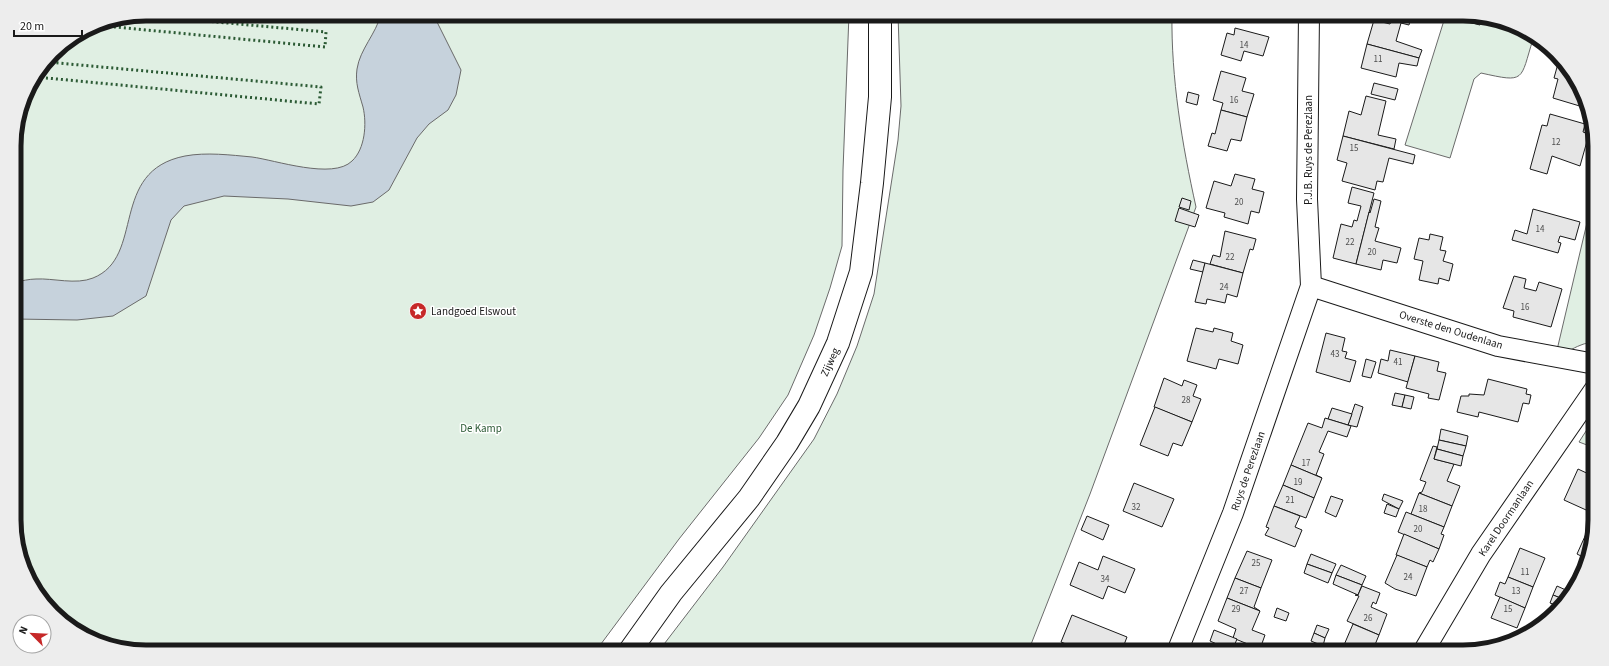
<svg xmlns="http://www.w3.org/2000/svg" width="1609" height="666" font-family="'Source Sans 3',sans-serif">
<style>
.green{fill:#e0efe3;stroke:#6a6a6a}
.water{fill:#c6d2dc;stroke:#6a6a6a}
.building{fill:#e6e6e6;stroke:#1a1a1a}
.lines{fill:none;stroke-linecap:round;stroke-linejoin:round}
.street-casing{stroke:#1a1a1a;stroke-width:22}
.secondary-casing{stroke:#1a1a1a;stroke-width:24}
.street{stroke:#fff;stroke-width:20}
.secondary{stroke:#fff;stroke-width:22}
.hedge{stroke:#2b5a34;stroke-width:3;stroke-dasharray:2 3;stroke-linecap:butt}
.labels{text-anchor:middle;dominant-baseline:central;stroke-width:3;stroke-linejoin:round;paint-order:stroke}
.number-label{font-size:9px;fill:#4d4d4d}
.street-label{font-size:11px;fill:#1a1a1a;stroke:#fff}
.poi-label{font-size:11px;fill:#1a1a1a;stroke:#fff;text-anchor:start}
.park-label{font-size:11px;fill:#2b5a34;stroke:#fff}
.rim{fill:none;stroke:#1a1a1a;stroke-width:5}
</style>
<rect width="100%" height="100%" fill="#fff"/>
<!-- green -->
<g class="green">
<polygon points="146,14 849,14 843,170 842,246 830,288 814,335 788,395 759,438 679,539 595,652 146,652 96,642 41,601 15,538 14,137 28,87 59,47 96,24"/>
<path d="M898,14H1172C1171,78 1182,144 1196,207L1090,494L1028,652H658L723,567L814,439L837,394L857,346L874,294L898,140L901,106Z"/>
<path d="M1446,14H1463L1513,24L1533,39C1520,81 1526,83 1481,73L1474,79L1450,158L1405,145Z"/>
<path d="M1594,193V343C1590,343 1585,343 1581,345C1570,349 1570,353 1557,350Z"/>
<polygon points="1595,417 1595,448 1579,442"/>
</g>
<!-- water -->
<path class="water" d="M381,14H433L461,70L456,95L448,110L429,124L417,138L389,190L373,202L351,206L288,199L224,196L184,206L171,220L146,296L113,316L77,320L15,319V282C22,281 29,279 36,279C53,278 76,285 93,278C146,257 108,171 185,156C206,152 231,155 252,157C275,160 333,180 352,161C365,149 367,124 363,107C359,93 355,83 357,69C360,49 376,34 381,14Z"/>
<!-- building -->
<g class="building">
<polygon points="1189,14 1203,14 1202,19 1189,15"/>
<polygon points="1393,14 1411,16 1409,25 1401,23 1396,41 1422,50 1419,58 1367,44 1374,20 1390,24"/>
<polygon points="1470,15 1482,18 1480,25 1468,22"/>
<polygon points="1235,28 1269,37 1263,56 1244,51 1241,61 1221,55 1227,33 1234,35"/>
<polygon points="1367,44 1419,58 1417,66 1399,63 1396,77 1361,68"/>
<polygon points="1559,60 1568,66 1584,104 1583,107 1553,98 1558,79 1554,78"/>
<polygon points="1221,71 1246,78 1242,91 1254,94 1247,117 1221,110 1223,103 1213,100"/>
<polygon points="1374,83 1398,89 1395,100 1371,94"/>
<polygon points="1188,92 1199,95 1197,105 1186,102"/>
<polygon points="1366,96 1386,101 1378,135 1396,139 1394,149 1343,136 1349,111 1361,115"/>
<polygon points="1221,110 1247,117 1241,141 1231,139 1227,151 1208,146 1212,133 1215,134"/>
<polygon points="1550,114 1585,124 1583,132 1589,134 1580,166 1552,156 1547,174 1530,169 1542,125 1547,126"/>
<polygon points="1343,136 1415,155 1413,164 1389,158 1383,182 1377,181 1375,190 1342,181 1347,163 1337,160"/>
<polygon points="1235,174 1255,179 1252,189 1264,192 1259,213 1251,211 1248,224 1224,217 1225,213 1206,208 1214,181 1231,186"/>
<polygon points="1352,187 1374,193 1356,264 1333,258 1341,224 1352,227 1354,220 1357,221 1361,206 1348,203"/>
<polygon points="1182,198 1191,201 1189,210 1179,207"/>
<polygon points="1374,199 1381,201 1375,227 1379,228 1375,241 1401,248 1397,263 1383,260 1381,270 1356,264 1369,212 1370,213"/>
<polygon points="1179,208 1199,215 1195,227 1175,221"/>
<polygon points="1533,209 1580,222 1575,240 1560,236 1558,242 1561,243 1558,253 1512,240 1515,230 1527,234"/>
<polygon points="1225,231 1256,239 1253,250 1250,249 1243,273 1210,264 1213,255 1220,257"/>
<polygon points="1430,234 1443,237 1440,250 1446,251 1443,261 1453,264 1449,281 1439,278 1438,284 1419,280 1423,261 1414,259 1419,238 1429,240"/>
<polygon points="1193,260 1205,263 1203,272 1190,269"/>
<polygon points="1205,263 1243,273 1237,297 1227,294 1225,303 1207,299 1206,304 1195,302"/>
<polygon points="1514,276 1526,279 1524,288 1536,291 1539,282 1562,289 1551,327 1513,317 1514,311 1503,308"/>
<polygon points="1196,328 1213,332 1214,328 1233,333 1231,341 1243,345 1238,364 1219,359 1216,369 1187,361"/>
<polygon points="1326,333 1345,338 1342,351 1347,352 1345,358 1356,361 1350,382 1316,372"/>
<polygon points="1390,350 1415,356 1408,382 1378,373 1381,359 1388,361"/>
<polygon points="1415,356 1439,362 1437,371 1446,373 1439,400 1428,398 1429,394 1406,388"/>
<polygon points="1366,359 1376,362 1371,378 1362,376"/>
<polygon points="1164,378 1182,386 1184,380 1197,385 1193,396 1201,399 1192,422 1154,407"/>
<polygon points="1488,379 1527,389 1526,394 1531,395 1529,404 1523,403 1518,422 1479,412 1478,417 1457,412 1461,396 1469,396 1469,394 1484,395"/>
<polygon points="1395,393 1405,395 1402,407 1392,405"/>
<polygon points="1405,395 1414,397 1411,409 1402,407"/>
<polygon points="1355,404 1363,407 1357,427 1348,425"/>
<polygon points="1155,407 1192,422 1182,446 1173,443 1168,456 1140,445"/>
<polygon points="1332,408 1352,414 1348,425 1328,419"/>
<polygon points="1325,418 1351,426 1347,437 1328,431 1319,452 1324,454 1316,475 1322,478 1291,465 1308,423 1322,428"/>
<polygon points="1441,429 1468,436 1466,446 1439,440"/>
<polygon points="1439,440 1466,446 1463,456 1437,449"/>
<polygon points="1433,446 1437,447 1434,459 1454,464 1447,481 1460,486 1452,506 1419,493 1422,492 1426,482 1420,480"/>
<polygon points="1437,449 1463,456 1461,466 1434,459"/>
<polygon points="1291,465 1322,478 1314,498 1283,485"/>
<polygon points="1578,469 1595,477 1595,514 1564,500"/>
<polygon points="1134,483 1174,499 1162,527 1123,511"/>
<polygon points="1283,485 1314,498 1306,518 1274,506"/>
<polygon points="1419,493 1452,506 1444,527 1411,514"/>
<polygon points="1384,494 1403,501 1399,509 1382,500"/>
<polygon points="1331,496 1343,500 1336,517 1325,512"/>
<polygon points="1387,504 1399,509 1396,517 1384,513"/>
<polygon points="1274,506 1300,516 1295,527 1302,530 1295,547 1265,535 1269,528 1266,527"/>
<polygon points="1406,512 1444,527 1441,534 1444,535 1439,549 1398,532"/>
<polygon points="1087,516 1109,525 1103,540 1081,530"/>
<polygon points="1590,525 1594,526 1587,559 1577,554"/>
<polygon points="1404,534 1439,549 1433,562 1430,560 1427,567 1396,555"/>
<polygon points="1520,548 1545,558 1533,587 1508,577"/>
<polygon points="1247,551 1272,560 1261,588 1235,578"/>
<polygon points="1311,554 1336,564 1332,573 1307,564"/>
<polygon points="1397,555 1427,567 1416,596 1395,589 1385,583"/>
<polygon points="1103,556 1135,569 1125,593 1108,586 1103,599 1070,585 1079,562 1098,570"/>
<polygon points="1307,564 1332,573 1328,583 1304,573"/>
<polygon points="1341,565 1366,576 1362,585 1336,575"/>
<polygon points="1336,575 1362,585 1358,595 1333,584"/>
<polygon points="1508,577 1533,587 1525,608 1495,595 1500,582 1505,584"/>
<polygon points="1235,578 1261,588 1254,607 1260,611 1227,598"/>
<polygon points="1362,586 1380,593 1376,604 1373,602 1371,607 1387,614 1379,635 1347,621 1359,596 1355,595 1358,595"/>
<polygon points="1557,586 1568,591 1563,599 1553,595"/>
<polygon points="1553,595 1563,599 1558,606 1550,603"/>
<polygon points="1500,597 1525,608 1517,628 1491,618"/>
<polygon points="1227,598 1260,611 1252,630 1265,635 1260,649 1233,638 1236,629 1218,621"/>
<polygon points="1277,608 1289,613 1286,621 1274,617"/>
<polygon points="1072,615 1127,637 1122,650 1118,649 1117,652 1086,652 1061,642"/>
<polygon points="1353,624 1379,635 1372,652 1359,652 1344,645"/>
<polygon points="1317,625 1329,629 1325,638 1314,633"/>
<polygon points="1214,630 1237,639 1232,651 1210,641"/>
<polygon points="1314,633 1325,638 1323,646 1311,641"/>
<polygon points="1344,645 1359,652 1342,652"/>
<polygon points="1462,645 1476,651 1459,652"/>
</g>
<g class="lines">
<!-- street casing -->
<g class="street-casing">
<g id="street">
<polyline points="1311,286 1498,346 1595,364"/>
<polyline points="1177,652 1233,513 1311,286 1307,199 1309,14"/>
<polyline points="1423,652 1481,554 1595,389"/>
</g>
</g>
<!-- secondary casing -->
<g class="secondary-casing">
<polyline id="secondary" points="629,652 671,593 749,498 787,443 809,406 838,343 861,272 872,183 880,97 880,14"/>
</g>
<!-- street -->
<use href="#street" class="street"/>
<!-- secondary -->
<use href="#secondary" class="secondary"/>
<!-- hedge -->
<g class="hedge">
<polyline points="94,25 325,47 326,32 140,15"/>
<polyline points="36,77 319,104 321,87 47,62"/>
</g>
</g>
<!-- icons -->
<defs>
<g id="sight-disc" transform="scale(0.9)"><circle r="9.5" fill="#c62828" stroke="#fff"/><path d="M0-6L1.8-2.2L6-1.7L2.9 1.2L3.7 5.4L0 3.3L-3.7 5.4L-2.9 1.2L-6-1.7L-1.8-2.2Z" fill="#fff"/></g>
</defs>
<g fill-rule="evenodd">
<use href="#sight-disc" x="418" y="311"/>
</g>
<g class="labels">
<!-- number labels -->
<g class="number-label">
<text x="1244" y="45">14</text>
<text x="1378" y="59">11</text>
<text x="1234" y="100">16</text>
<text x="1556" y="142">12</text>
<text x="1354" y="148">15</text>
<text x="1239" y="202">20</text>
<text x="1540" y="229">14</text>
<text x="1350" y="242">22</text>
<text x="1372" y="252">20</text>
<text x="1230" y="257">22</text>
<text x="1224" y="287">24</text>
<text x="1525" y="307">16</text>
<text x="1335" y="354">43</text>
<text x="1398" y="362">41</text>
<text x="1186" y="400">28</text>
<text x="1306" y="463">17</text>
<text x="1298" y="482">19</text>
<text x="1290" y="500">21</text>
<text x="1136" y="507">32</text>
<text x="1423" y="509">18</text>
<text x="1418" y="529">20</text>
<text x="1256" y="563">25</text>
<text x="1525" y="572">11</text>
<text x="1408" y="577">24</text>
<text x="1105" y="579">34</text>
<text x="1244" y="591">27</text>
<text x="1516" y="591">13</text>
<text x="1236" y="609">29</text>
<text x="1508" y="609">15</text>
<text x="1368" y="618">26</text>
</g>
<!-- street labels -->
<g class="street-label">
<text transform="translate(1308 150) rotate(-90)">P.J.B. Ruys de Perezlaan</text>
<text transform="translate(1451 330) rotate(17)">Overste den Oudenlaan</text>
<text transform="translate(830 362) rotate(-66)">Zijweg</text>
<text transform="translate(1248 471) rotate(-71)">Ruys de Perezlaan</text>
<text transform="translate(1506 518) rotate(-56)">Karel Doormanlaan</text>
</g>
<!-- poi labels -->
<g class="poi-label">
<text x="431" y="311">Landgoed Elswout</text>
</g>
<!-- park labels -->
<g class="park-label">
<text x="481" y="428">De Kamp</text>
</g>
</g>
<!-- crop -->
<path d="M0 0H1609V666H0ZM146 21H1463A125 125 0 0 1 1588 146V520A125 125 0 0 1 1463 645H146A125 125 0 0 1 21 520V146A125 125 0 0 1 146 21Z" fill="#ededed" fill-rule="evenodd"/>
<path class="rim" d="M146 21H1463A125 125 0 0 1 1588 146V520A125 125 0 0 1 1463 645H146A125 125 0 0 1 21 520V146A125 125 0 0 1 146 21Z"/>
<!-- north arrow -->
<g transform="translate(32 634) rotate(294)"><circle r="19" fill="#ffffff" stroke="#a3a3a3"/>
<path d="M0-3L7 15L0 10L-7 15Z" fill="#c62828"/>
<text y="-6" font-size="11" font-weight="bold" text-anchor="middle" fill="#1a1a1a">N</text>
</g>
<!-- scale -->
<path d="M14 30v6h68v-6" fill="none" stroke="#1a1a1a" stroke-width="2"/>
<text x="20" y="30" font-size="12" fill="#1a1a1a" stroke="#ffffff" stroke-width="3" paint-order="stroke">20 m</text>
</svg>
